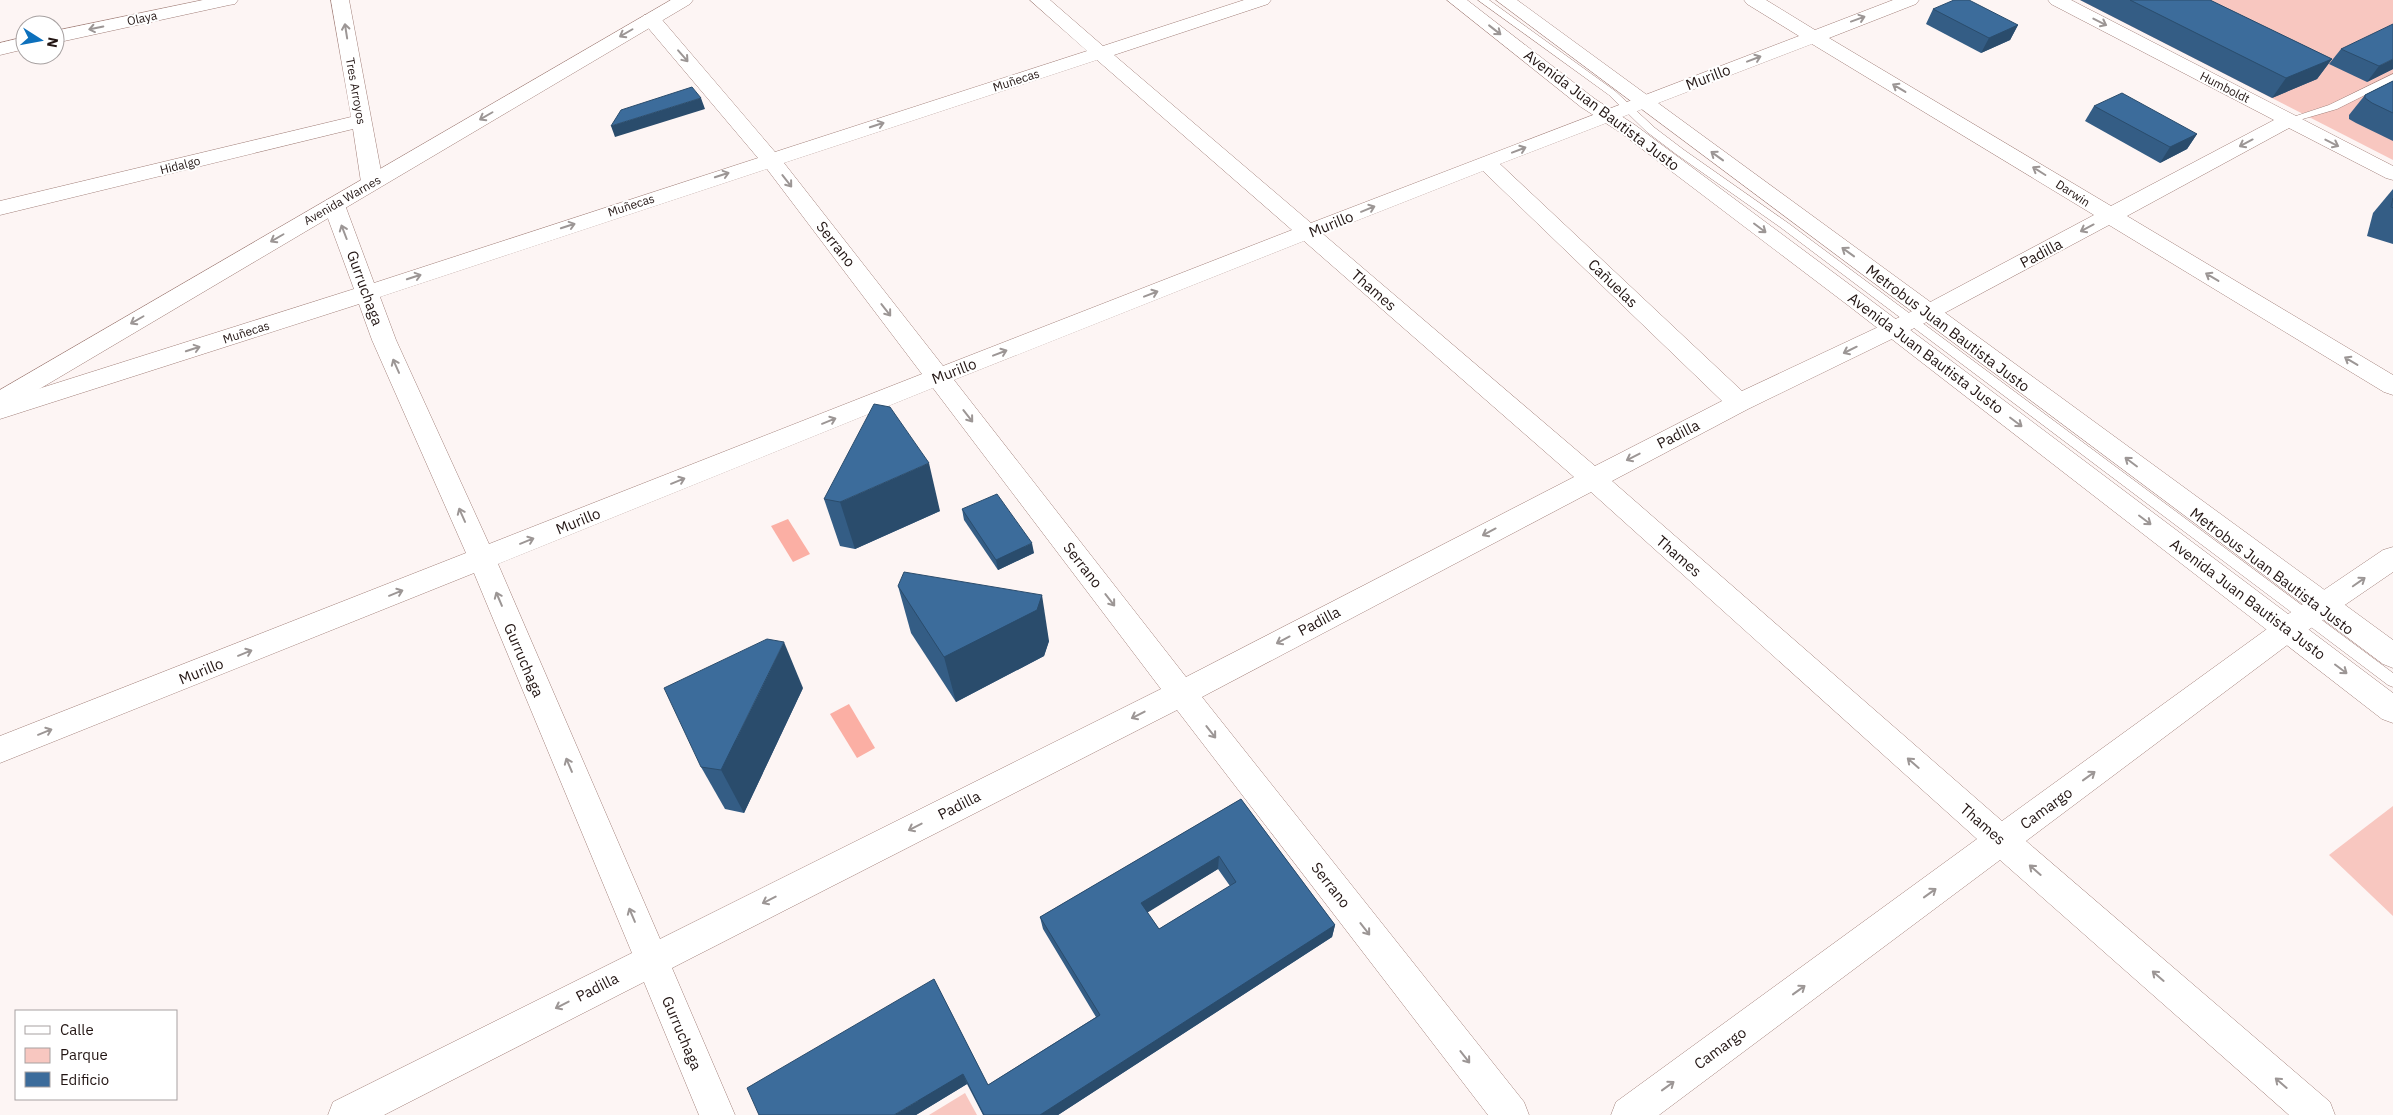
<svg xmlns="http://www.w3.org/2000/svg" width="2393" height="1115" font-family="'IBM Plex Sans',sans-serif">
<style>
.green{fill:#f8c7c0}
.water{fill:#fbafa4}
.lines{fill:none;stroke-linecap:round;stroke-linejoin:round}
.lane-casing{stroke:#a2807a;stroke-width:1}
.street-casing{stroke:#a2807a;stroke-width:1}
.secondary-casing{stroke:#a2807a;stroke-width:1}
.primary-casing{stroke:#a2807a;stroke-width:1}
.lane{fill:#fff;fill-rule:evenodd}
.street{fill:#fff;fill-rule:evenodd}
.secondary{fill:#fff;fill-rule:evenodd}
.primary{fill:#fff;fill-rule:evenodd}
.wall{fill:#345d85;fill-rule:evenodd}
.shaded-wall{fill:#2a4c6c}
.building{fill:#3c6c9b;stroke:#2a4c6c;fill-rule:evenodd}
.oneway{stroke:#9c9695}
.labels{text-anchor:middle;dominant-baseline:central;stroke-width:4;stroke-linejoin:round;paint-order:stroke}
.far-street-label{font-size:12px;fill:#221513;stroke:#fff}
.street-label{font-size:15px;fill:#221513;stroke:#fff}
</style>
<rect width="100%" height="100%" fill="#fdf5f4"/>
<!-- green -->
<g class="green">
<polygon points="2080,0 2393,0 2393,160"/>
<polygon points="2393,806 2393,916 2329,855"/>
<polygon points="965,1093 977,1115 929,1115"/>
</g>
<!-- water -->
<g class="water">
<polygon points="788,519 810,554 793,562 771,526"/>
<polygon points="849,704 875,748 857,758 830,714"/>
</g>
<g class="lines">
<!-- lane casing -->
<g class="lane-casing">
<g id="lane">
<polygon points="1478,0 1489,0 1615,91 1655,128 1684,150 1788,223 2393,673 2393,687 2388,685 1780,227 1676,154 1647,132 1609,95"/>
<polygon points="2393,74 2393,81 2337,109 2289,123 2284,120 2329,105"/>
</g>
</g>
<!-- street casing -->
<g class="street-casing">
<g id="street">
<polygon points="203,0 238,0 235,4 229,5 55,43 55,31"/>
<polygon points="331,0 349,0 383,182 380,187 372,188 364,187 361,182 353,129 0,215 0,201 351,117"/>
<path d="M1030,0H1050L1103,46L1244,0H1271L1268,4L1114,55L1311,223L1799,36L1747,4L1744,0H1766L1815,30L1893,0H1919L1916,4L1829,38L2111,206L2274,120L2051,4L2048,0H2071L2393,166V180L2386,178L2289,128L2127,216L2393,375V395L2384,392L2109,225L1937,317L1748,409L1612,481L2002,821L2278,621L2383,550L2393,547V572L2298,637L2026,841L2330,1102L2335,1115H2289L2000,860L1659,1115H1611L1616,1102L1977,839L1591,492L1202,697L1524,1102L1529,1115H1488L1177,710L672,968L735,1115H699L644,982L384,1115H328L333,1102L632,953L474,573L0,763V736L466,553L372,340L359,304L0,419V401L354,289L323,205L326,200L334,198L342,200L345,205L374,283L758,158L644,23L642,19L644,15H658L775,152L1087,51ZM1812,44L2094,215L1921,307L1742,391L1500,164ZM1097,60L1292,230L943,366L784,163ZM767,169L922,374L489,544L396,340L380,297ZM1483,171L1722,401L1595,466L1323,234ZM1304,241L1574,477L1186,677L954,380ZM933,388L1161,689L660,939L498,564Z"/>
<polygon points="25,37 25,49 0,55 0,43"/>
</g>
</g>
<!-- secondary casing -->
<g class="secondary-casing">
<polygon id="secondary" points="671,0 693,0 690,4 9,407 0,410 0,390"/>
</g>
<!-- primary casing -->
<g class="primary-casing">
<g id="primary">
<polygon points="1447,0 1467,0 1595,99 1635,125 1865,296 2393,693 2393,723 2382,719 1849,306 1621,133 1581,107"/>
<polygon points="1496,0 1517,0 2393,640 2393,668 2383,664"/>
</g>
</g>
<!-- lane -->
<use href="#lane" class="lane"/>
<!-- street -->
<use href="#street" class="street"/>
<!-- secondary -->
<use href="#secondary" class="secondary"/>
<!-- primary -->
<use href="#primary" class="primary"/>
</g>
<!-- wall -->
<g class="wall">
<polygon points="2080,0 2210,0 2332,59 2317,79 2272,98"/>
<polygon points="1933,9 2018,25 2010,40 1981,53 1926,24"/>
<polygon points="2341,49 2393,69 2367,82 2329,64"/>
<polygon points="2393,81 2393,141 2356,123 2349,119 2349,115 2365,95"/>
<polygon points="2094,106 2197,134 2187,149 2160,163 2085,121"/>
<polygon points="2393,189 2393,244 2367,236 2373,213"/>
<polygon points="824,499 940,511 855,549 840,546"/>
<polygon points="962,509 1034,553 998,570 964,520"/>
<polygon points="898,586 1049,641 1044,656 956,702 911,633"/>
<polygon points="803,688 744,813 725,809 701,767"/>
<path d="M1241,799L1335,925L1332,937L1058,1115H983L967,1084L916,1115L934,979L988,1085L1096,1017L1043,929L1040,917ZM1218,869L1230,886L1159,929L1147,912Z"/>
</g>
<!-- shaded-wall -->
<g class="shaded-wall">
<polygon points="2018,25 2010,40 1981,53 1989,38"/>
<polygon points="2332,59 2317,79 2272,98 2286,78"/>
<polygon points="2393,59 2393,69 2367,82 2379,66"/>
<polygon points="701,98 705,109 615,137 611,126"/>
<polygon points="2197,134 2187,149 2160,163 2170,147"/>
<polygon points="929,463 940,511 855,549 840,502"/>
<polygon points="1032,543 1034,553 998,570 996,560"/>
<polygon points="1042,595 1049,641 1044,656 956,702 944,657"/>
<polygon points="784,642 803,688 744,813 721,770"/>
<polygon points="1219,856 1218,869 1142,916 1141,903"/>
<polygon points="1335,925 1332,937 1058,1115 1040,1115"/>
<polygon points="963,1074 967,1084 916,1115 894,1115"/>
</g>
<!-- building -->
<g class="building">
<polygon points="1954,0 1969,0 2018,25 1989,38 1933,9"/>
<polygon points="2130,0 2210,0 2332,59 2286,78"/>
<polygon points="2393,24 2393,59 2379,66 2341,49"/>
<polygon points="2393,81 2393,113 2372,103 2365,98 2365,95"/>
<polygon points="692,87 701,98 611,126 621,110"/>
<polygon points="2122,93 2197,134 2170,147 2094,106"/>
<polygon points="2393,198 2393,208 2391,207"/>
<polygon points="874,404 890,407 929,463 840,502 824,499"/>
<polygon points="997,494 1032,543 996,560 962,509"/>
<polygon points="904,572 1042,595 1037,610 944,657 898,586"/>
<polygon points="767,639 784,642 721,770 701,767 664,688"/>
<path d="M1241,799L1335,925L1040,1115H984L963,1074L894,1115H759L747,1088L934,979L988,1085L1100,1015L1040,917ZM1219,856L1236,882L1159,929L1141,903Z"/>
</g>
<!-- one-way arrows -->
<defs><path id="oneway-shaft" d="M-6 0H5M1.5-3L5.5 0L1.5 3" fill="none" stroke-width="1.6" stroke-linecap="round" stroke-linejoin="round" transform="scale(1.25)"/></defs>
<g class="oneway">
<use href="#oneway-shaft" transform="translate(1858 19) rotate(-20)"/>
<use href="#oneway-shaft" transform="translate(2100 22) rotate(27)"/>
<use href="#oneway-shaft" transform="translate(96 28) rotate(168)"/>
<use href="#oneway-shaft" transform="translate(1495 30) rotate(38)"/>
<use href="#oneway-shaft" transform="translate(346 31) rotate(-99)"/>
<use href="#oneway-shaft" transform="translate(626 33) rotate(150)"/>
<use href="#oneway-shaft" transform="translate(683 56) rotate(49)"/>
<use href="#oneway-shaft" transform="translate(1754 59) rotate(-21)"/>
<use href="#oneway-shaft" transform="translate(1899 88) rotate(-149)"/>
<use href="#oneway-shaft" transform="translate(486 116) rotate(150)"/>
<use href="#oneway-shaft" transform="translate(877 125) rotate(-18)"/>
<use href="#oneway-shaft" transform="translate(2246 143) rotate(152)"/>
<use href="#oneway-shaft" transform="translate(2332 143) rotate(27)"/>
<use href="#oneway-shaft" transform="translate(1519 150) rotate(-21)"/>
<use href="#oneway-shaft" transform="translate(1717 156) rotate(-144)"/>
<use href="#oneway-shaft" transform="translate(2039 171) rotate(-148)"/>
<use href="#oneway-shaft" transform="translate(722 175) rotate(-18)"/>
<use href="#oneway-shaft" transform="translate(787 181) rotate(52)"/>
<use href="#oneway-shaft" transform="translate(1368 209) rotate(-22)"/>
<use href="#oneway-shaft" transform="translate(568 226) rotate(-18)"/>
<use href="#oneway-shaft" transform="translate(1760 228) rotate(37)"/>
<use href="#oneway-shaft" transform="translate(2087 228) rotate(152)"/>
<use href="#oneway-shaft" transform="translate(344 232) rotate(-111)"/>
<use href="#oneway-shaft" transform="translate(277 238) rotate(150)"/>
<use href="#oneway-shaft" transform="translate(1848 252) rotate(-144)"/>
<use href="#oneway-shaft" transform="translate(414 277) rotate(-18)"/>
<use href="#oneway-shaft" transform="translate(2212 277) rotate(-149)"/>
<use href="#oneway-shaft" transform="translate(1151 294) rotate(-21)"/>
<use href="#oneway-shaft" transform="translate(886 310) rotate(52)"/>
<use href="#oneway-shaft" transform="translate(137 320) rotate(150)"/>
<use href="#oneway-shaft" transform="translate(193 349) rotate(-18)"/>
<use href="#oneway-shaft" transform="translate(1850 350) rotate(154)"/>
<use href="#oneway-shaft" transform="translate(1000 353) rotate(-21)"/>
<use href="#oneway-shaft" transform="translate(2351 361) rotate(-149)"/>
<use href="#oneway-shaft" transform="translate(396 366) rotate(-114)"/>
<use href="#oneway-shaft" transform="translate(968 416) rotate(52)"/>
<use href="#oneway-shaft" transform="translate(829 421) rotate(-22)"/>
<use href="#oneway-shaft" transform="translate(2016 422) rotate(37)"/>
<use href="#oneway-shaft" transform="translate(1633 457) rotate(153)"/>
<use href="#oneway-shaft" transform="translate(2131 462) rotate(-143)"/>
<use href="#oneway-shaft" transform="translate(678 481) rotate(-22)"/>
<use href="#oneway-shaft" transform="translate(462 515) rotate(-114)"/>
<use href="#oneway-shaft" transform="translate(2145 520) rotate(37)"/>
<use href="#oneway-shaft" transform="translate(1489 532) rotate(152)"/>
<use href="#oneway-shaft" transform="translate(527 541) rotate(-22)"/>
<use href="#oneway-shaft" transform="translate(2359 582) rotate(-35)"/>
<use href="#oneway-shaft" transform="translate(396 593) rotate(-22)"/>
<use href="#oneway-shaft" transform="translate(499 599) rotate(-113)"/>
<use href="#oneway-shaft" transform="translate(1110 600) rotate(52)"/>
<use href="#oneway-shaft" transform="translate(1283 640) rotate(152)"/>
<use href="#oneway-shaft" transform="translate(245 653) rotate(-22)"/>
<use href="#oneway-shaft" transform="translate(2341 669) rotate(37)"/>
<use href="#oneway-shaft" transform="translate(1138 715) rotate(153)"/>
<use href="#oneway-shaft" transform="translate(45 732) rotate(-22)"/>
<use href="#oneway-shaft" transform="translate(1211 732) rotate(52)"/>
<use href="#oneway-shaft" transform="translate(1913 763) rotate(-139)"/>
<use href="#oneway-shaft" transform="translate(569 765) rotate(-113)"/>
<use href="#oneway-shaft" transform="translate(2089 776) rotate(-36)"/>
<use href="#oneway-shaft" transform="translate(915 827) rotate(153)"/>
<use href="#oneway-shaft" transform="translate(2035 870) rotate(-139)"/>
<use href="#oneway-shaft" transform="translate(1930 893) rotate(-36)"/>
<use href="#oneway-shaft" transform="translate(769 900) rotate(153)"/>
<use href="#oneway-shaft" transform="translate(632 915) rotate(-113)"/>
<use href="#oneway-shaft" transform="translate(1365 929) rotate(52)"/>
<use href="#oneway-shaft" transform="translate(2158 976) rotate(-139)"/>
<use href="#oneway-shaft" transform="translate(1799 990) rotate(-36)"/>
<use href="#oneway-shaft" transform="translate(562 1005) rotate(153)"/>
<use href="#oneway-shaft" transform="translate(1465 1057) rotate(52)"/>
<use href="#oneway-shaft" transform="translate(2281 1083) rotate(-139)"/>
<use href="#oneway-shaft" transform="translate(1668 1086) rotate(-36)"/>
</g>
<g class="labels">
<!-- far-street labels -->
<g class="far-street-label">
<text transform="translate(142 18) rotate(-12)">Olaya</text>
<text transform="translate(1016 80) rotate(-18)">Muñecas</text>
<text transform="translate(2225 87) rotate(27)">Humboldt</text>
<text transform="translate(356 91) rotate(80)">Tres Arroyos</text>
<text transform="translate(180 165) rotate(-14)">Hidalgo</text>
<text transform="translate(2073 193) rotate(33)">Darwin</text>
<text transform="translate(342 200) rotate(-30)">Avenida Warnes</text>
<text transform="translate(631 205) rotate(-18)">Muñecas</text>
<text transform="translate(246 332) rotate(-18)">Muñecas</text>
</g>
<!-- street labels -->
<g class="street-label">
<text transform="translate(1708 77) rotate(-21)">Murillo</text>
<text transform="translate(1602 110) rotate(37)">Avenida Juan Bautista Justo</text>
<text transform="translate(1331 224) rotate(-22)">Murillo</text>
<text transform="translate(836 244) rotate(52)">Serrano</text>
<text transform="translate(2041 253) rotate(-28)">Padilla</text>
<text transform="translate(1613 283) rotate(44)">Cañuelas</text>
<text transform="translate(365 288) rotate(70)">Gurruchaga</text>
<text transform="translate(1374 290) rotate(41)">Thames</text>
<text transform="translate(1948 328) rotate(37)">Metrobus Juan Bautista Justo</text>
<text transform="translate(1926 353) rotate(37)">Avenida Juan Bautista Justo</text>
<text transform="translate(954 371) rotate(-21)">Murillo</text>
<text transform="translate(1678 434) rotate(-27)">Padilla</text>
<text transform="translate(578 521) rotate(-22)">Murillo</text>
<text transform="translate(1679 556) rotate(41)">Thames</text>
<text transform="translate(1083 565) rotate(52)">Serrano</text>
<text transform="translate(2272 571) rotate(37)">Metrobus Juan Bautista Justo</text>
<text transform="translate(2248 599) rotate(37)">Avenida Juan Bautista Justo</text>
<text transform="translate(1319 621) rotate(-28)">Padilla</text>
<text transform="translate(524 660) rotate(67)">Gurruchaga</text>
<text transform="translate(201 671) rotate(-22)">Murillo</text>
<text transform="translate(959 805) rotate(-27)">Padilla</text>
<text transform="translate(2046 808) rotate(-36)">Camargo</text>
<text transform="translate(1983 824) rotate(41)">Thames</text>
<text transform="translate(1331 885) rotate(52)">Serrano</text>
<text transform="translate(597 987) rotate(-27)">Padilla</text>
<text transform="translate(682 1033) rotate(67)">Gurruchaga</text>
<text transform="translate(1720 1048) rotate(-36)">Camargo</text>
</g>
</g>
<!-- legend -->
<rect x="15" y="1010" width="162" height="90" fill="#ffffff" stroke="#a7a1a1"/>
<rect x="25" y="1026" width="25" height="8" fill="#ffffff" stroke="#a7a1a1"/>
<text x="60" y="1035" font-size="15" fill="#221513">Calle</text>
<rect x="25" y="1048" width="25" height="15" fill="#f8c7c0" stroke="#a7a1a1"/>
<text x="60" y="1060" font-size="15" fill="#221513">Parque</text>
<rect x="25" y="1072" width="25" height="15" fill="#3c6c9b" stroke="#a7a1a1"/>
<text x="60" y="1085" font-size="15" fill="#221513">Edificio</text>
<!-- north arrow -->
<g transform="translate(40 40) rotate(101)"><circle r="24" fill="#ffffff" stroke="#a7a1a1"/>
<path d="M0-4L9 19L0 12L-9 19Z" fill="#0d70bc"/>
<text y="-8" font-size="14" font-weight="bold" text-anchor="middle" fill="#221513">N</text>
</g>
</svg>
